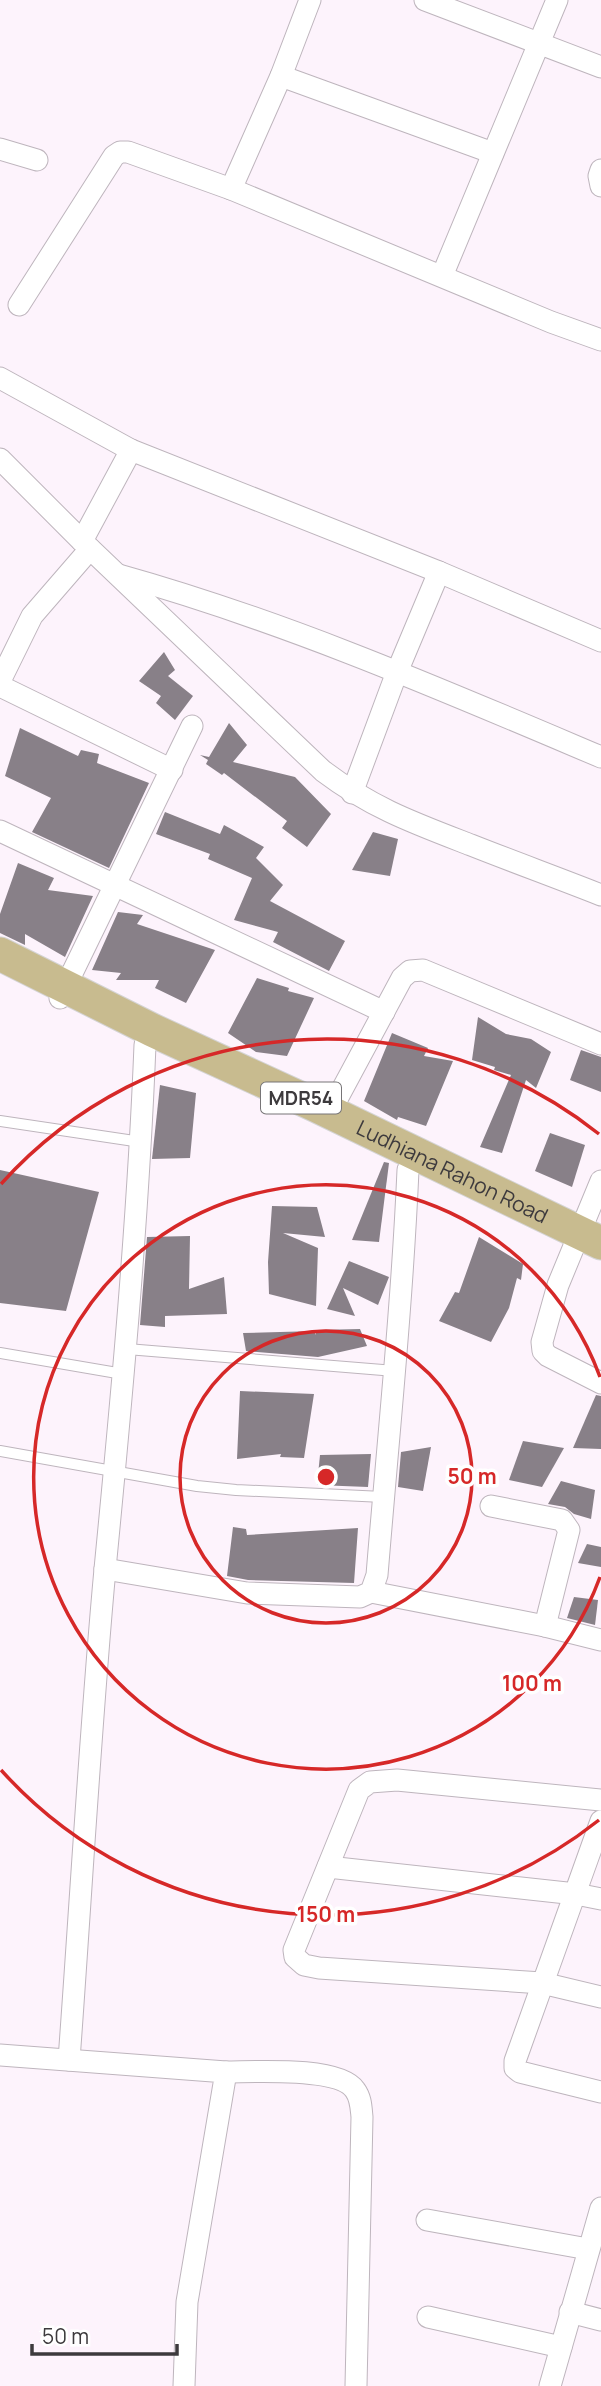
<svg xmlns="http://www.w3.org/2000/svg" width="601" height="2386" font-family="Manrope,sans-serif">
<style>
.building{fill:#888088}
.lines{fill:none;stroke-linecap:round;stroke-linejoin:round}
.lane-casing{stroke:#beb5bd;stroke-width:12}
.street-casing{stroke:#beb5bd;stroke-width:23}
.primary-casing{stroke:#d4d4d4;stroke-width:35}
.lane{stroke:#fff;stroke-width:10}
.street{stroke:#fff;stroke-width:21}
.primary{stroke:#c8bb8f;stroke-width:33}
.ring{fill:none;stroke:#d62828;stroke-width:3.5}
.labels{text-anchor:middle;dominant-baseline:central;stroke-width:7;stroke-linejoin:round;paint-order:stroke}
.shield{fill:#fff;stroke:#777577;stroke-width:2}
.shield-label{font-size:19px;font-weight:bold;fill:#3d3a3d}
.street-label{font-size:21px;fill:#3d3a3d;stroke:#fff}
.centre{fill:#d62828;stroke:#fff;stroke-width:3.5}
.ring-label{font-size:21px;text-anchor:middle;font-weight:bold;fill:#d62828;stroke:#fff;stroke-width:7;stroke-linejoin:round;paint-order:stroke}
</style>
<rect width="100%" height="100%" fill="#fdf3fc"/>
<!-- building -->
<g class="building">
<polygon points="164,652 175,670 168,676 193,696 175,720 156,703 161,696 139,681"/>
<polygon points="229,723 247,745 233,762 295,777 331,814 307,847 282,828 287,821 224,773 222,775 206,764 208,760 200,755 209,757"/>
<polygon points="20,728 78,756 81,750 99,754 97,763 149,783 109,868 32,832 51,798 5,776"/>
<polygon points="165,812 220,834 224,825 264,847 256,858 283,885 270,901 345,941 329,971 273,942 278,932 234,920 252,878 208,859 210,854 156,834"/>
<polygon points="373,832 398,839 390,876 352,870"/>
<polygon points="18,863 54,878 48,890 93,896 65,957 25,934 25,945 0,933 0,914"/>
<polygon points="118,912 143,915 137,924 215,950 186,1003 155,988 159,980 116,980 121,973 92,970"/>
<polygon points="257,978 289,988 288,991 314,998 287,1056 256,1052 228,1033"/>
<polygon points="478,1017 506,1034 531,1039 551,1052 536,1088 526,1080 502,1153 480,1147 511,1075 494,1070 495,1067 472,1060"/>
<polygon points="392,1033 428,1048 424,1056 453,1061 426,1126 398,1117 397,1120 364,1101"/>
<polygon points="581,1050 601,1057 601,1092 570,1080"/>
<polygon points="160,1085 196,1093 190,1158 152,1159"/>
<polygon points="550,1133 585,1145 572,1187 535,1171"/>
<polygon points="384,1162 389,1163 379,1242 352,1240"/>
<polygon points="0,1170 99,1192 66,1311 0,1303"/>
<polygon points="272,1206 317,1207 325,1237 283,1233 318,1248 316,1306 269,1294 268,1262"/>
<polygon points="190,1236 189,1289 224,1277 227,1314 165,1316 165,1327 140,1325 147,1237"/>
<polygon points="479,1237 523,1264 521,1280 517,1278 509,1308 491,1342 439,1321 455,1292 459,1293"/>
<polygon points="349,1261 389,1277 378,1305 343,1288 355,1316 327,1309"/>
<polygon points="360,1329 367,1346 318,1357 246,1351 243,1333 315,1331 315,1335 317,1330"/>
<polygon points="240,1391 314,1394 304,1458 280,1457 281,1454 237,1459"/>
<polygon points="596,1395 601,1396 601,1449 573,1448"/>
<polygon points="523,1441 564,1448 542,1487 509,1480"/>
<polygon points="431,1447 423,1491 398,1487 401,1452"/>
<polygon points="371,1454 368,1487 317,1485 320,1455"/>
<polygon points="561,1481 595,1490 591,1519 574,1514 565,1507 548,1504"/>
<polygon points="233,1527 246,1529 247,1535 358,1528 354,1583 248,1580 227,1576"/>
<polygon points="587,1544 601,1547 601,1567 578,1563"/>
<polygon points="574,1597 598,1600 595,1625 567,1618"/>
</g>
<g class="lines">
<!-- lane casing -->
<g class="lane-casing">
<g id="lane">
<polyline points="0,1121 141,1142"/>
<polyline points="127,1349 395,1371"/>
<polyline points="0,1353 123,1374"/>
<polyline points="0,1451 197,1486 236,1490 383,1497"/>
</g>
</g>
<!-- street casing -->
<g class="street-casing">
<g id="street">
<polyline points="425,0 601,67"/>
<polyline points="281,76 493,153"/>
<polyline points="0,149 37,160"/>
<polyline points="601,170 599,176 601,186"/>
<polyline points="231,189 281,76 310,0"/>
<polyline points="442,276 557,0"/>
<polyline points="19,305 114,156 120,152 128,152 231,189 551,322 601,340"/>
<polyline points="0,378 131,450 439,572 601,641"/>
<path d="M0,459L82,541L323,771C372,808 414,823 471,845C514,862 558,878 601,895"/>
<polyline points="82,541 131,450"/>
<path d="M119,575C284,621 443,690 601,757"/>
<polyline points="0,681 32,616 90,549"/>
<polyline points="0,686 172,770"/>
<polyline points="352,793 397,672 439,572"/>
<polyline points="0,831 384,1012"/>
<polyline points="60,998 192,726"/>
<polyline points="330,1112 402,978 410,971 423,970 601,1044"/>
<polyline points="601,1181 558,1285 542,1342 543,1351 548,1356 601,1383"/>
<polyline points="491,1506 562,1520 569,1530 545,1626"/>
<path d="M105,1569L247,1593L360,1597L371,1592L377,1575C388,1440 402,1306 408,1170"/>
<polyline points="371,1592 545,1626 601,1640"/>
<polyline points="601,1800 397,1780 370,1782 359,1790 294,1950 295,1957 304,1965 319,1968 542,1983 601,1997"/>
<polyline points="601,1821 515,2061 515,2068 520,2072 601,2092"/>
<polyline points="328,1867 576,1894 601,1899"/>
<polyline points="0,2055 226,2072 187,2302 184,2386"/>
<path d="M69,2060C81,1897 90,1732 105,1569C122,1394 138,1221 145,1045"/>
<path d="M226,2072C253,2072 339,2066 355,2090C361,2098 361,2107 362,2117L356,2386"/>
<polyline points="427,2220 588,2249"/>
<polyline points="570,2312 601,2320"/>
<polyline points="428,2317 561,2347"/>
<polyline points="550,2386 601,2208"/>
</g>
</g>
<!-- primary casing -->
<g class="primary-casing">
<g id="primary">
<path id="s1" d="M0,954L152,1030L315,1105L601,1243"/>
</g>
</g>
<!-- lane -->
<use href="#lane" class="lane"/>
<!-- street -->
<use href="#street" class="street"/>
<!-- primary -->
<use href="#primary" class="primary"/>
</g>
<!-- distance rings -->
<g class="ring">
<circle cx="326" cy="1477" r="146"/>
<path d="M600 1577A292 292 0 1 1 600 1377"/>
<path d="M599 1820A438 438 0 0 1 1 1770M1 1184A438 438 0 0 1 599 1134"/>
</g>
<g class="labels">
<!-- shield labels -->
<rect class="shield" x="261" y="1082.5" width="80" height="31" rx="5"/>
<g class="shield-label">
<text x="301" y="1098">MDR54</text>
</g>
<!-- street labels -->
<g class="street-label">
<text stroke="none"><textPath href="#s1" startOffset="502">Ludhiana Rahon Road</textPath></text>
</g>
</g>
<circle cx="326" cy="1477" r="10" class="centre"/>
<g class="ring-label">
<text x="472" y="1484">50 m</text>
<text x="532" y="1691">100 m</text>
<text x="326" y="1922">150 m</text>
</g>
<!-- scale -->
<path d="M32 2344v10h145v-10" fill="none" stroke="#3d3a3d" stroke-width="3.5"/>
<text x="42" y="2344" font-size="21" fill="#3d3a3d" stroke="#ffffff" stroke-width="5" paint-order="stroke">50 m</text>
</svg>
